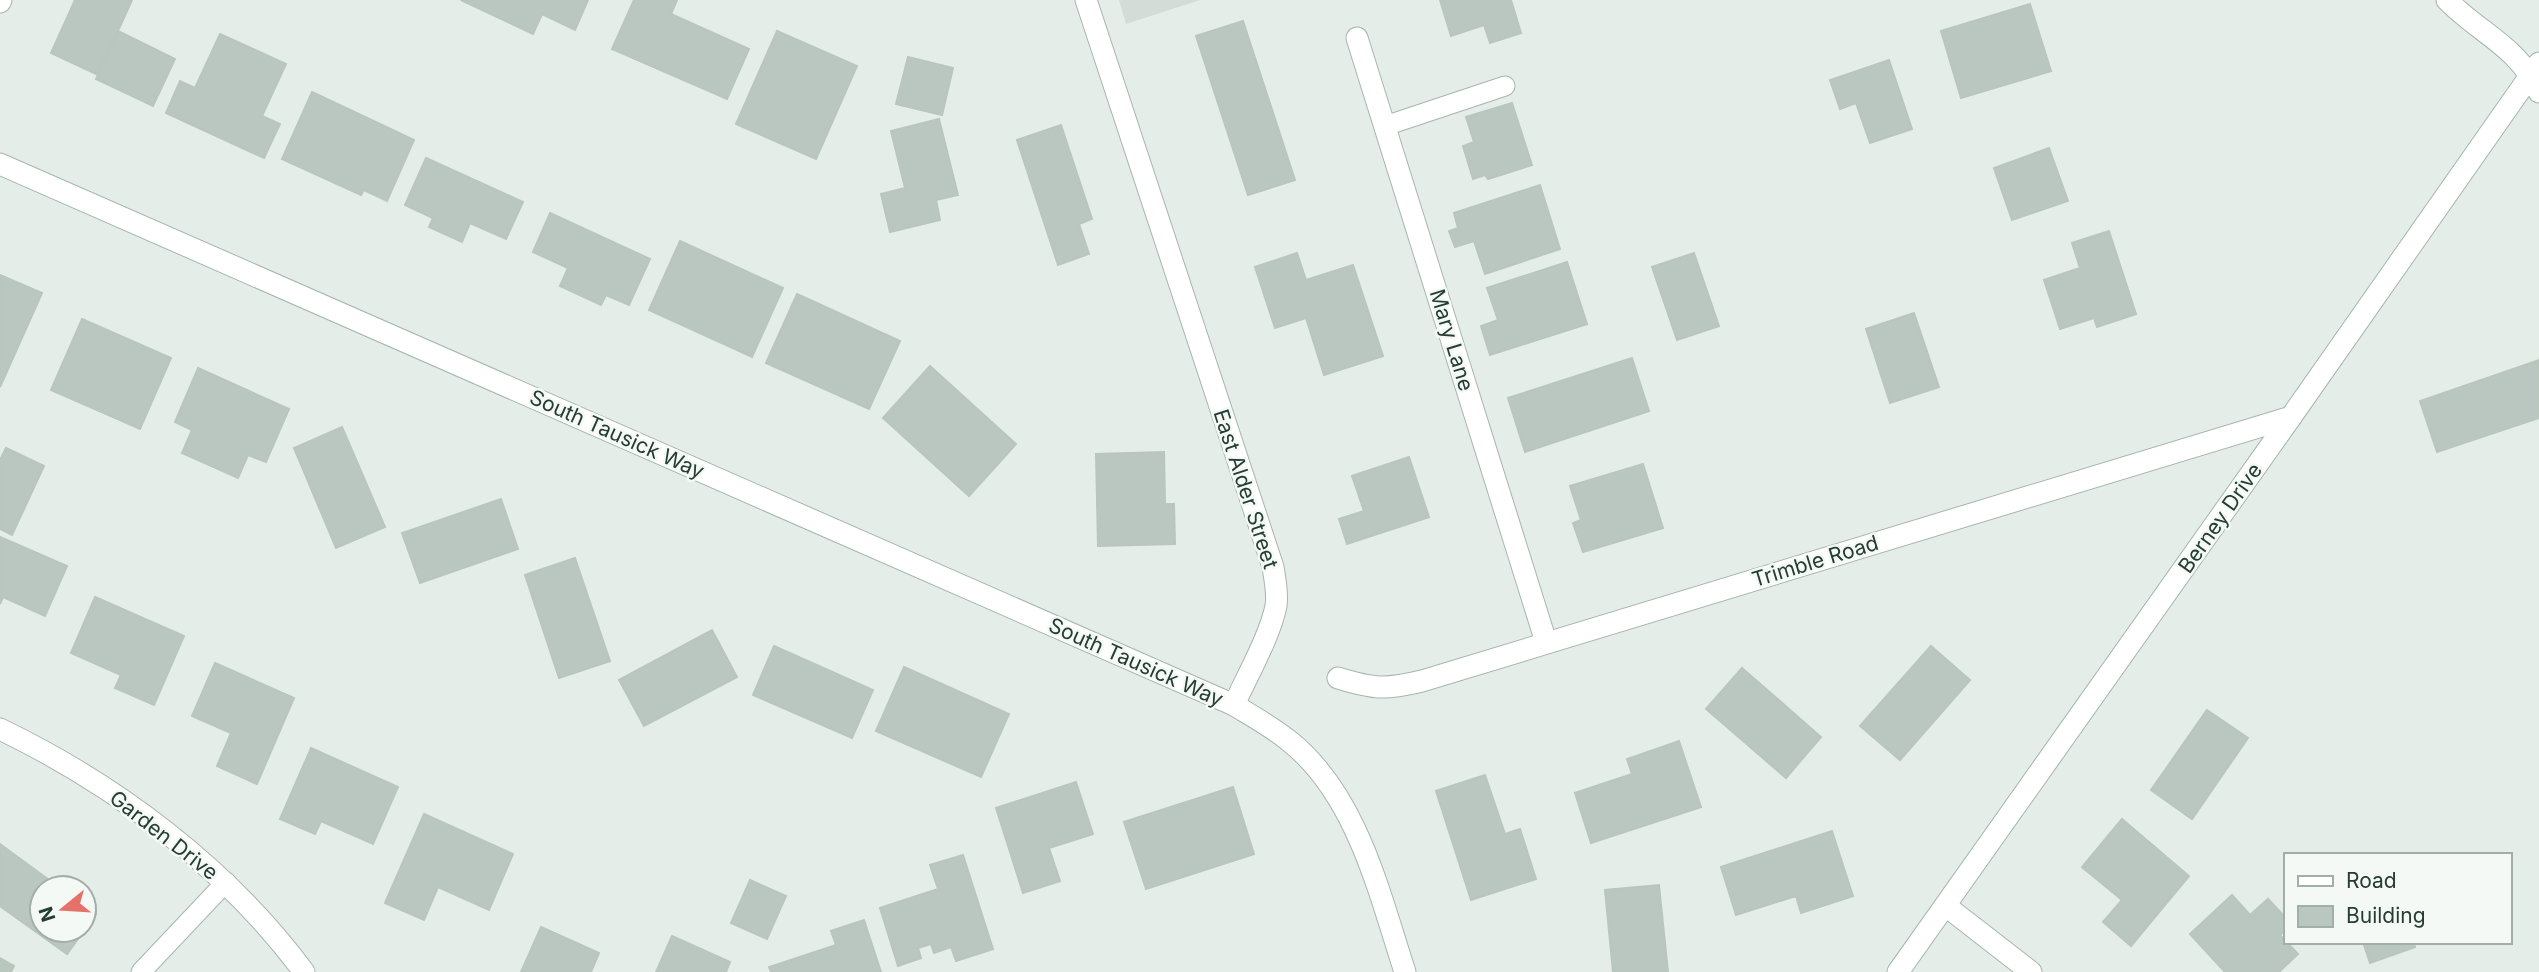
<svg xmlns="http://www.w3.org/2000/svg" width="2539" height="972" font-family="Inter,sans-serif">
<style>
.built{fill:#d3dcd6}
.building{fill:#bac7c0;stroke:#b8c6bd;stroke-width:2}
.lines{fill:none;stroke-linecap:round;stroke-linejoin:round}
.lane-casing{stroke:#a8b5ae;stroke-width:21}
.street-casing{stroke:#a8b5ae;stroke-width:23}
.secondary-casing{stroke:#a4b7ad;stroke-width:23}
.lane{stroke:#fff;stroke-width:19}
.street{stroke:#fff;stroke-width:21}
.secondary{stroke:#fff;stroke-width:21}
.labels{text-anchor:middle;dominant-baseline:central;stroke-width:5;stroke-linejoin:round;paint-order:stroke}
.street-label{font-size:21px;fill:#253d32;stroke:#f5f9f6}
</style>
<rect width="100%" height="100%" fill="#e5ede8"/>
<!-- built -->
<polygon class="built" points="1119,0 1200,0 1126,24"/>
<!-- building -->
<g class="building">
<polygon points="75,0 132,0 98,75 51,53"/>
<polygon points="461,0 588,0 575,30 542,14 533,34"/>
<polygon points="634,0 677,0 671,14 749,49 727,99 612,49"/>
<polygon points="1440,0 1511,0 1521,33 1490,43 1484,25 1451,36"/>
<polygon points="2030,4 2051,71 1961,98 1941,31"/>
<polygon points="1243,21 1295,180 1248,195 1196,36"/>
<polygon points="118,31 175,59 153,106 96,79"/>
<polygon points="777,31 857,66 816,159 736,124"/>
<polygon points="220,34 286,64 262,116 280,124 264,158 166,113 180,81 195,88"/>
<polygon points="908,57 953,68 942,115 896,104"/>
<polygon points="1889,60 1912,129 1870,143 1856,103 1840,109 1830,80"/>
<polygon points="312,92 414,140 387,201 364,190 361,195 282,159"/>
<polygon points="1512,103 1532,165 1488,179 1485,175 1473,179 1463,146 1474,142 1466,117"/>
<polygon points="939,119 958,195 936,200 940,220 890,232 881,194 905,188 891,131"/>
<polygon points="1061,125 1092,219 1079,224 1089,254 1058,265 1017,140"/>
<polygon points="2049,148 2068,201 2012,220 1994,168"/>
<polygon points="426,158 523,202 506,239 470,223 462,242 429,227 433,218 405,205"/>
<polygon points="1540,185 1560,249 1485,274 1474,241 1455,247 1449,231 1458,228 1454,213"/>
<polygon points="550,213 650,259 629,305 606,295 601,305 560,286 568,268 533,252"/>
<polygon points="2109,231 2136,314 2097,327 2094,318 2060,329 2044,280 2080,268 2072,243"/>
<polygon points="680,241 783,288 752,357 649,310"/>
<polygon points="1297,253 1306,280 1353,265 1383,356 1324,375 1306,318 1275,328 1255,267"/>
<polygon points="1694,253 1719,326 1677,340 1652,267"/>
<polygon points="1567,262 1587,324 1490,355 1481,326 1498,320 1487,288"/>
<polygon points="0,275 42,293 0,387"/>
<polygon points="797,294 900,341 869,409 766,363"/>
<polygon points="1914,313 1939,387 1890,403 1866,329"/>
<polygon points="82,319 171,358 140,429 51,390"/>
<polygon points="1632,358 1649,411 1525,452 1508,398"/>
<polygon points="2539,360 2539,418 2437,452 2420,401"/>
<polygon points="930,366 1016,444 969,496 883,418"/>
<polygon points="198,368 289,409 266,462 248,455 238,478 182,453 192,430 175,422"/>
<polygon points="342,427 385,527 336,548 294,448"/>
<polygon points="6,448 44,466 12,535 0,529 0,460"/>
<polygon points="1164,452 1165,504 1174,504 1175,544 1098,546 1096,454"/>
<polygon points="1409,457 1429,517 1347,544 1339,519 1364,511 1352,476"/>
<polygon points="1643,464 1663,528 1583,552 1573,523 1581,520 1570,486"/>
<polygon points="501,499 518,549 420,583 402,533"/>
<polygon points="0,537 67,566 45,616 3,597 0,604"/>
<polygon points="575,558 610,661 559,678 525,575"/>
<polygon points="95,597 184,636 154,705 115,688 121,675 71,653"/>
<polygon points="712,630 737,677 644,726 619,680"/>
<polygon points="774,646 873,690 852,738 753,695"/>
<polygon points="1931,646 1970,680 1900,760 1860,726"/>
<polygon points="215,663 294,698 257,784 217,766 231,733 192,716"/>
<polygon points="904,667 1009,714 981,777 876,731"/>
<polygon points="1742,668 1821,737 1786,778 1706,709"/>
<polygon points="2207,710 2248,738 2192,819 2151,790"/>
<polygon points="1679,741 1701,807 1591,843 1575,793 1632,774 1627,759"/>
<polygon points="311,748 398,787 373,844 321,821 315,834 280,819"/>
<polygon points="1485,775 1505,834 1520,829 1536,879 1471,900 1436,791"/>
<polygon points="1076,782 1093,834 1049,848 1060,881 1023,893 996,808"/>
<polygon points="1233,787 1254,854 1146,889 1124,822"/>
<polygon points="424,814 513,854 489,910 438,887 424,920 385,903"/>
<polygon points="2122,819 2189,876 2131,946 2103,922 2122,900 2082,867"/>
<polygon points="1832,831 1853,896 1801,913 1796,896 1736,915 1721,867"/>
<polygon points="0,844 60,888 42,888 42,930 84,930 84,905 96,914 67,954 0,906"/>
<polygon points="963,855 993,949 956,961 951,947 934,953 931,944 918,948 921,958 898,966 880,908 938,889 930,865"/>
<polygon points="750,880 786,896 767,939 731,923"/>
<polygon points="1659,885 1668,972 1613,972 1605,890"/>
<polygon points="2232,895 2250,915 2268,899 2285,917 2285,930 2280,935 2298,954 2279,972 2225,972 2190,934"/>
<polygon points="864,920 881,972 771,972 769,967 836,945 831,931"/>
<polygon points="541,927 599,953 591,972 521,972"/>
<polygon points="672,936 730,962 726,972 656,972"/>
<polygon points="2363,942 2414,942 2415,947 2370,963"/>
<polygon points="0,958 14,966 11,972 0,972"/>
</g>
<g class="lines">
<!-- lane casing -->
<g class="lane-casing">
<g id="lane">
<polyline points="1385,126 1505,86"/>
<polyline points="141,972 226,882"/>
</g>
</g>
<!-- street casing -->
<g class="street-casing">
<g id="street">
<path d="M1086,0L1273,567C1275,580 1278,593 1276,606C1270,636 1247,676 1234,705"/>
<path d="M2447,0C2479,33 2519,47 2539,92"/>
<polyline points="0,2 1,0"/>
<polyline points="1357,38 1546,642"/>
<path d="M1338,678C1374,689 1385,690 1422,681L2291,417"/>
<path d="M0,729C116,785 227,868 304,972"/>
<polyline points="1946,906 2031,972"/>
</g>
</g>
<!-- secondary casing -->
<g class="secondary-casing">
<g id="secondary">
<path d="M0,164L1234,705C1252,716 1272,727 1288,740C1357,794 1379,893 1405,972"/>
<polyline points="1898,972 2291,417 2539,63"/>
</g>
</g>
<!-- lane -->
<use href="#lane" class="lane"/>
<!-- street -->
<use href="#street" class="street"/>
<!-- secondary -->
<use href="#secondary" class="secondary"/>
</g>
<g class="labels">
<!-- street labels -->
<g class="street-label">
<text transform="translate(1452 340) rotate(73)">Mary Lane</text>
<text transform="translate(617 434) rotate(24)">South Tausick Way</text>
<text transform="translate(1246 489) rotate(72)">East Alder Street</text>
<text transform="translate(2220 518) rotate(-55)">Berney Drive</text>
<text transform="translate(1815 561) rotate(-17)">Trimble Road</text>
<text transform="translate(1136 662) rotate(24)">South Tausick Way</text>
<text transform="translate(164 835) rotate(38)">Garden Drive</text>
</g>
</g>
<!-- legend -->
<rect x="2284" y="853" width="228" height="91" fill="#f5f9f6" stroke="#a2aea8" stroke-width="2"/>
<rect x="2298" y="876" width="35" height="10" fill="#ffffff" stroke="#a2aea8" stroke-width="2"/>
<text x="2346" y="888" font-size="21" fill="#253d32">Road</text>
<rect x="2298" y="906" width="35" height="21" fill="#bac7c0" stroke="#a2aea8" stroke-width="2"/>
<text x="2346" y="923" font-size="21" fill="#253d32">Building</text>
<!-- north arrow -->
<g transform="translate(63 909) rotate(252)"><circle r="33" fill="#f5f9f6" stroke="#a2aea8" stroke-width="2"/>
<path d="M0-5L12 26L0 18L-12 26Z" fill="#e67169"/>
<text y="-10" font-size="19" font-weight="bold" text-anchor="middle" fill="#253d32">N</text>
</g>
</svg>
